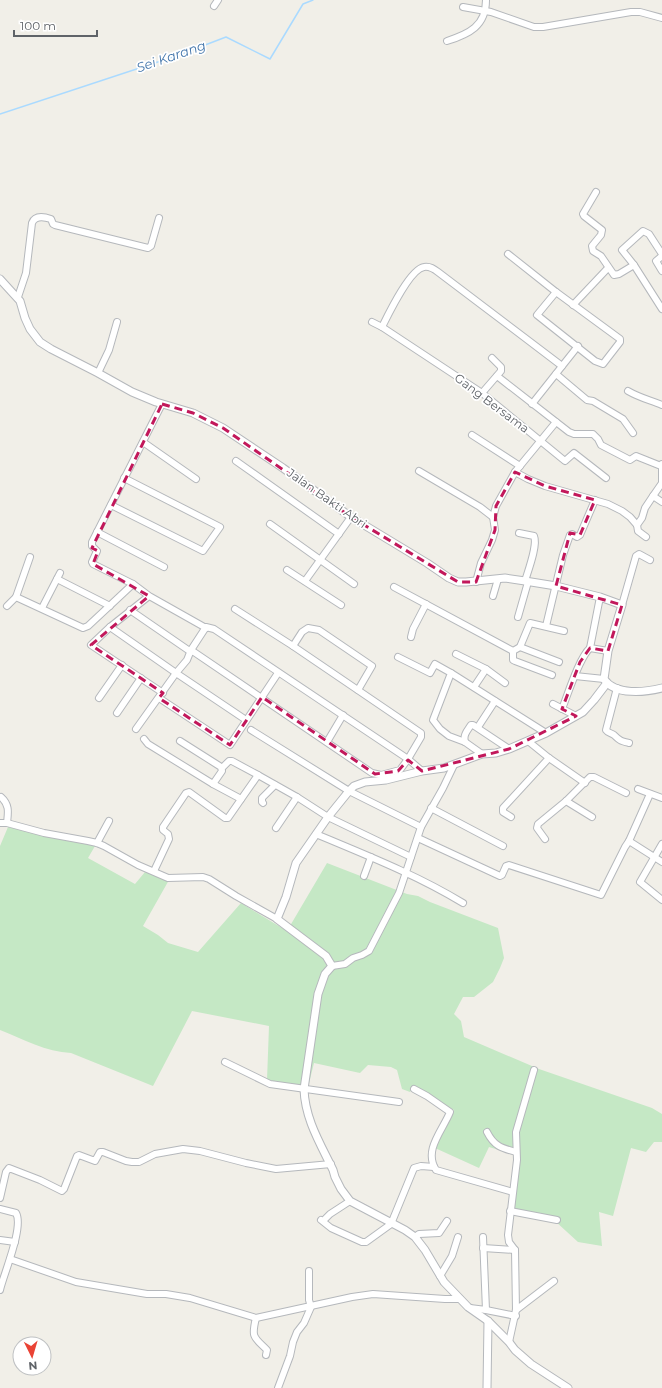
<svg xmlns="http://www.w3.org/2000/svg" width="662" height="1388" font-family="Montserrat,sans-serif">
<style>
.green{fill:#c5e8c5}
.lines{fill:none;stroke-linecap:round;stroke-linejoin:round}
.stream{stroke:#aadaff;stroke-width:1.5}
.minor-casing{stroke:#b5b8bc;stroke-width:8}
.tertiary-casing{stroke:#b5b8bc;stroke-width:9}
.minor{stroke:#fff;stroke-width:6}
.tertiary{stroke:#fff;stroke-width:7}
.marked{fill:none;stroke:#c2185b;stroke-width:3;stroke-dasharray:8 5;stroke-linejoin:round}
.labels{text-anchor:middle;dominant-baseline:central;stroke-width:3.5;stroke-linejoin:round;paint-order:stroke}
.street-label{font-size:12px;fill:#5f6368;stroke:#fff}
.water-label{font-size:13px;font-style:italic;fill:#4174aa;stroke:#fff}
</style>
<rect width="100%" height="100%" fill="#f1efe8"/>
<!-- green -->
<path class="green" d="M8,827L95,846L88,858L135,884L145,872L169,880L143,926L158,935L168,943L198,952L241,903L287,931L327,863L407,894L418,896L430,902L498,928L504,958L500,968L493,982L474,997H463L454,1014L461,1021L464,1037L539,1069L652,1108L662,1114V1142H654L646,1152L631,1148L613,1216L599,1212L602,1246L578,1242L555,1221L513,1209L516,1155L489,1147L479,1168L435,1148L454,1110L413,1087L410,1092L402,1089L397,1070L391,1067L368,1065L360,1073L314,1063L308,1087L267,1080L269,1026L192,1011L153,1086L71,1053C46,1052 23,1039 0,1030V846Z"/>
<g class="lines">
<!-- stream -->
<polyline class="stream" points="0,114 179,55 226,37 270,59 303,4 313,0"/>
<!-- minor casing -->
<g class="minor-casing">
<g id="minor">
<polyline points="214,6 218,0"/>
<polyline points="463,7 491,12 534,27 543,27 631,12 640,12 662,18"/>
<path d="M447,41C469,34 486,26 486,0"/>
<polyline points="596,192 583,214 584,216 602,230 601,235 592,246 593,251 601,256 614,275 619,274 634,265"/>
<polyline points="508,254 556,292"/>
<polyline points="662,254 649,234 643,231 622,250 634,265 662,309"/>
<polyline points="662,256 656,261 662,271"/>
<polygon points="556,292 620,339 620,342 603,364 595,361 537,315"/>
<path d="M18,297L26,273L32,223C35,215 45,217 51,219L53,224L55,225L148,248L151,246L159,218"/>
<polyline points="573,305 608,268"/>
<polyline points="372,322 382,327 482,393 565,461 574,453 606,478"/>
<path d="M382,327C388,315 410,269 424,267C430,266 434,269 438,272L562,366"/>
<polyline points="98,373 109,350 117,322"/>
<polyline points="556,374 587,400 593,401 623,419 633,433"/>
<polyline points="497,376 569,432 574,434 593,434 598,439 601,445 630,460 636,456 661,466"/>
<path d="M628,391C640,398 650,400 662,405"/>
<polyline points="482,393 501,371 501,367 492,358"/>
<polyline points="162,404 92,542 92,546 97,551 92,562 93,564 133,584 149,596 110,627 91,645 163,693"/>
<polyline points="532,404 578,346"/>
<polyline points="472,435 520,466"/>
<polyline points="143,442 196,479"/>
<polyline points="236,461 339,534"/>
<polyline points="662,464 662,483 653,496 662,502"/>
<polyline points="419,471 480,507 493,517"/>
<polyline points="515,472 528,479 545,486 608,504 622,511 630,517 637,525 638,531 646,537"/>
<polyline points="111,505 203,551 220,527 124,478"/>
<polyline points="270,524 354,584"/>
<polyline points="637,525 642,518 645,508 653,496"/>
<polyline points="97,532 164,567"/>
<path d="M519,533L534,536C538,545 528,571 525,581"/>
<polyline points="287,570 341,605"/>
<polyline points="57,579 110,606"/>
<polyline points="305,581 351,517"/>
<polyline points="476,582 481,563 492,540 495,530 493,517 496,506 515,472 556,422"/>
<polyline points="394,587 513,651 520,647 530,623 564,631"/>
<polyline points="493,596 498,579"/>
<polyline points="16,597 83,628 88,626 133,584"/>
<polyline points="151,597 206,628"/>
<polyline points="622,605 636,556 639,554 650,560"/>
<polyline points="7,606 16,597 30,557"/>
<polyline points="42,608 60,573"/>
<polyline points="130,610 191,652"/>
<polyline points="518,617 528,582"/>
<polyline points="546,626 563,555 570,535 572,534 577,537 580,535 595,500"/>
<polyline points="110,627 176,673 246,720"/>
<polyline points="411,637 413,629 426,604"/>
<polyline points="293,646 302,632 308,628 319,630 372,666 358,690"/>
<polyline points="520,647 559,662"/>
<polyline points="590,648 608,651"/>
<polyline points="191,650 372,773 381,775 400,770 408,759 421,737 421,733 293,646 235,609"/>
<polyline points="513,651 513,660 515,661 552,675"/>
<polyline points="456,654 486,669 505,683"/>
<polyline points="398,657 430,673 435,664 451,673 433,720 440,729 449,736 465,742 482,754"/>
<polyline points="451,673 546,733"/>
<polyline points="575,676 604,679"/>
<polyline points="474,687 486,669"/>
<path d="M617,688L606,730C608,733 611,733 614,735C620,741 621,741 629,743"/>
<polyline points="99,698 122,665"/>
<polyline points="159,698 230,745 278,673"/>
<polyline points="553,704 576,716"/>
<path d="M562,709C568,694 579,658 590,648L600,597"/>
<polyline points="117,713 141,678"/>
<polyline points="478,727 495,701"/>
<polyline points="136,729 176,673 187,660 191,650 206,627 214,629 408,759 422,771"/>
<polyline points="251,730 349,791 421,827"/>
<polyline points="144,739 148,744 213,784 241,799"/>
<polyline points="180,741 221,767 222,771 213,784"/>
<polyline points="528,741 549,758 585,783"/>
<polyline points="327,742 343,715"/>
<path d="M465,742C463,735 467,731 471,725H473L509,749"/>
<polyline points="222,768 229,761 232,761 258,775"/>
<polyline points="638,789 662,798"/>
<path d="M1,797C10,805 8,813 7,823"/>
<polyline points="566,801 592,817"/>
<polyline points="263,803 262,802 262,798 275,785"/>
<polyline points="431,808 503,846"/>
<polyline points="511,817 503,812 503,808 549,758"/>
<polyline points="0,823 7,823 44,833 88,841 97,843 104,846 138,865 168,878 203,877 209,879 236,896 277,919"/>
<polyline points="276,828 297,797"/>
<path d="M316,834C366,855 417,875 463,903"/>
<polyline points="418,838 500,876 502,875 506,866 509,865 601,895 625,847 629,841 650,794"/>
<polyline points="545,839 537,828 538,824 566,801 590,777 594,777 626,793"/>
<polyline points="629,841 662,862"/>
<polyline points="97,843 109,821"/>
<polyline points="662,844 640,882 662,900"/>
<polyline points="154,871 169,839 168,834 163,830 163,827 186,793 189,792 225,818 228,818 258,775 297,797 328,817 411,857"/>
<polyline points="364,876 371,857"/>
<polyline points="332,966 345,964 353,958 362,955 369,951 399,893 421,827 443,788 454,765"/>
<polyline points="225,1062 270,1084 399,1102"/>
<path d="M414,1089L427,1096L450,1112C443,1130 423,1150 436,1170L513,1192"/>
<path d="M487,1132C494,1146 501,1148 516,1152"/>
<polyline points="0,1198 6,1172 9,1168 40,1180 62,1191 64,1189 77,1156 79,1155 95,1161 100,1152 103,1152 126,1161 132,1162 139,1162 155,1154 183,1149 200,1151 246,1163 276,1169 331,1164"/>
<path d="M0,1209L16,1213C24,1227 4,1273 0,1290"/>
<polyline points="510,1211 557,1220"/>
<polyline points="321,1220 331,1228 362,1242 366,1242 391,1224 414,1168 421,1166 434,1167"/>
<polyline points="323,1221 330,1214 350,1201"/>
<polyline points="415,1237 419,1234 439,1233 447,1221"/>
<polyline points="0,1240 15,1242"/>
<polyline points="483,1248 515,1250"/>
<polyline points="10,1259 76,1282 147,1294 166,1294 190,1298 256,1318 352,1297 373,1294 445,1299 460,1299"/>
<polyline points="440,1276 452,1256 458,1237"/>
<polyline points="470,1308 486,1310 483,1237"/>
<polyline points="486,1310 516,1316"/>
<polyline points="516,1310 554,1281"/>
<path d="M256,1318C251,1338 254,1337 267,1350L266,1355"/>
<polyline points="509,1342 516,1310 515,1250 509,1242 508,1235 517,1160 516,1132 534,1070"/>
<polyline points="278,1388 290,1356 293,1342 297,1332 304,1323 311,1307 309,1300 309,1271"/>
</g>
</g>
<!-- tertiary casing -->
<g class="tertiary-casing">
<g id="tertiary">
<path d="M0,279L20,301L25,318L30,329L40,342L51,349L98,373L132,392L156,402L193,413L223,428L283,468L351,517L427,563L449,578L458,582H466L505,578L525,581L556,586L600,597L622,605L608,651L604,679C615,696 646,692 662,688"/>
<polyline points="487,1388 488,1321"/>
<path d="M568,1388L531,1364L515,1350L509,1342L488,1321L468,1307L444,1282L425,1250L415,1237L405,1230L350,1201L341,1189L335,1177L333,1170C320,1143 305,1119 304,1089L318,994L325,974L332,966L326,956L277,919L286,897L296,863L328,817L349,791L354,786L365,782L386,780L422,771L444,768L482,754L496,753L509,749L546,733L583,712L594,700L607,683"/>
</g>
</g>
<!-- minor -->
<use href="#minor" class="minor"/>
<!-- tertiary -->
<use href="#tertiary" class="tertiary"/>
</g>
<!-- marked area -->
<path class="marked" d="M162,404L193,413L223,428L351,517L458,582H476L495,530L496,506L515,472L545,486L595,500L580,535L570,533L556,586L622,605L608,651L590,648L580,662L562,709L576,716L509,749L422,771L408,760L398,771L375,774L262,697L230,745L159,698L163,693L91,645L149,596L93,564L98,551L92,548Z"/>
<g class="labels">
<!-- street labels -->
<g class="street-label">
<text transform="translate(492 403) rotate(37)">Gang Bersama</text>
<text transform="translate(327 498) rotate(35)">Jalan Bakti Abri</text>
</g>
<!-- water labels -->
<g class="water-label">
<text transform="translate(171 56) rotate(-19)">Sei Karang</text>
</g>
</g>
<!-- north arrow -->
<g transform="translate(32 1356) rotate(175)"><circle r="19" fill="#ffffff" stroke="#bfc1c3"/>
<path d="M0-3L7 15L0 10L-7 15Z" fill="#ea4335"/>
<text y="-6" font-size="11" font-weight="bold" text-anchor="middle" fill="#5f6368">N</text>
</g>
<!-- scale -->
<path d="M14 30v6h83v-6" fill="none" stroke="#5f6368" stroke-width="2"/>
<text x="20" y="30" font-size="12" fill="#5f6368" stroke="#ffffff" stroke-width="3" paint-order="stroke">100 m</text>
</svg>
